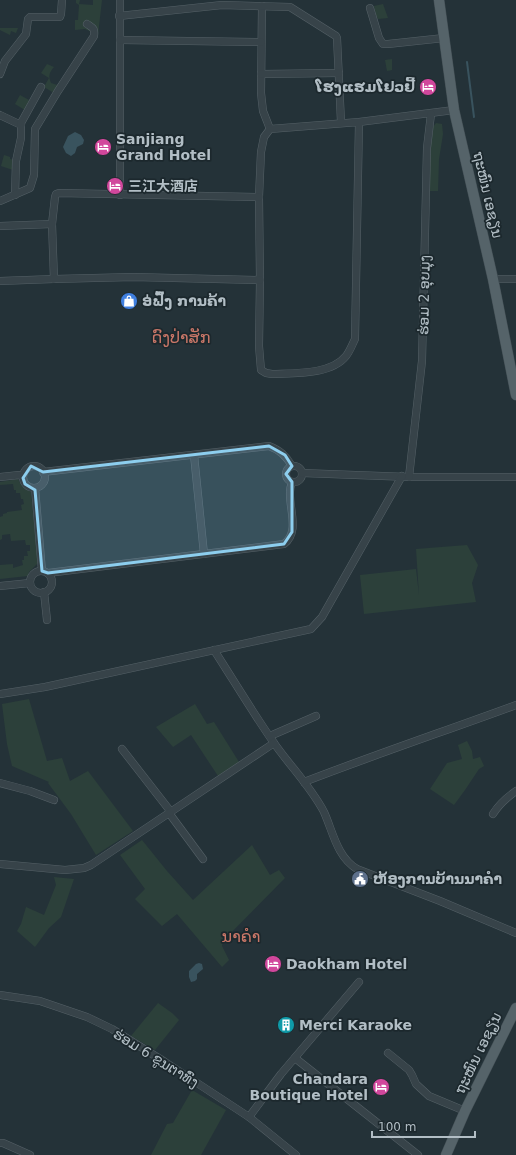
<svg xmlns="http://www.w3.org/2000/svg" width="516" height="1155" font-family="'DejaVu Sans','Noto Sans SC','Noto Sans Lao',sans-serif">
<style>
.green{fill:#2c403a}
.water{fill:#39535e}
.lines{fill:none;stroke-linecap:round;stroke-linejoin:round}
.stream{stroke:#39535e;stroke-width:2}
.minor-casing{stroke:#556167;stroke-width:8}
.primary-casing{stroke:#434f55;stroke-width:11}
.minor{stroke:#374349;stroke-width:7}
.primary{stroke:#556369;stroke-width:10}
.marked{fill:#8dceee;fill-opacity:0.2;stroke:#8dceee;stroke-width:3;stroke-linejoin:round}
.labels{text-anchor:middle;dominant-baseline:central;stroke-width:3.5;stroke-linejoin:round;paint-order:stroke}
.poi-label{font-size:14px;font-weight:bold;fill:#b2bec5;stroke:#1c282d;text-anchor:start}
.street-label{font-size:14px;fill:#b2bec5;stroke:#1c282d}
.quarter-label{font-size:16px;fill:#ca7768;stroke:#1c282d}
</style>
<rect width="100%" height="100%" fill="#243238"/>
<!-- green -->
<g class="green">
<polygon points="76,0 80,0 79,4 93,5 93,0 102,0 98,35 85,29 75,30 75,20 78,20 79,5 76,3"/>
<polygon points="383,4 388,18 378,19 376,15 374,6"/>
<polygon points="0,28 18,28 16,33 11,31 10,35 0,30"/>
<polygon points="392,59 392,70 387,71 385,60"/>
<path d="M47,64L54,67C49,73 48,76 51,83L57,85L60,82L54,93L44,87L49,78L41,73Z"/>
<polygon points="20,95 29,100 25,110 15,104"/>
<polygon points="436,123 442,124 443,134 439,159 438,191 429,191 429,158 433,127"/>
<polygon points="4,155 10,157 10,159 14,160 13,170 1,166"/>
<polygon points="18,479 22,486 31,492 38,563 29,572 28,576 0,579 0,565 13,564 13,568 23,565 22,560 24,560 24,556 28,556 27,551 30,551 30,545 26,545 25,540 11,541 10,534 2,535 2,539 0,540 0,517 3,516 3,514 7,513 7,512 22,510 21,505 24,504 23,499 21,499 20,493 16,493 16,490 14,490 13,484 0,485 0,482"/>
<polygon points="467,545 478,565 472,583 476,602 364,614 360,575 416,569 419,595 416,549"/>
<polygon points="29,699 47,761 62,758 70,781 88,771 133,831 96,855 71,814 48,783 49,782 12,766 7,744 2,704"/>
<polygon points="195,704 207,724 214,722 239,762 218,776 191,735 173,747 156,727"/>
<polygon points="467,741 472,751 473,759 480,757 484,766 479,769 465,790 454,805 430,789 447,763 462,759 458,745"/>
<polygon points="142,840 167,871 193,900 252,845 270,875 279,870 285,878 223,941 222,946 229,960 222,967 177,914 162,926 135,899 145,889 120,855"/>
<polygon points="54,877 74,879 61,917 49,928 35,947 17,931 21,924 26,907 44,915 56,885"/>
<polygon points="158,1003 172,1013 179,1020 155,1050 131,1036"/>
<polygon points="192,1090 226,1110 201,1155 151,1155 167,1124 173,1123"/>
</g>
<!-- water -->
<g class="water">
<polygon points="75,132 81,135 84,140 83,144 77,147 75,153 71,156 66,153 63,147 68,136"/>
<polygon points="199,963 202,964 203,969 197,974 197,979 195,981 191,982 189,977 189,971 196,964"/>
</g>
<g class="lines">
<!-- stream -->
<polyline class="stream" points="467,62 474,117"/>
<!-- minor casing -->
<g class="minor-casing">
<g id="minor">
<polyline points="120,0 120,195"/>
<polyline points="262,6 261,93 263,111 270,129"/>
<polyline points="370,8 379,38 383,44 388,44 444,38"/>
<polyline points="119,16 222,5 290,7 336,36 337,38 341,122"/>
<polyline points="120,40 261,42"/>
<polyline points="0,74 5,61 26,34 28,19 30,17 60,17 61,14 62,0"/>
<polyline points="261,74 339,73"/>
<polyline points="0,115 21,125"/>
<path d="M359,122L355,339C352,345 350,351 346,356C331,375 294,373 272,374L266,373L261,370L259,346L260,280L259,197L261,152L264,137L270,129L359,122L454,110"/>
<polyline points="15,195 16,161 21,138 21,123 41,87"/>
<path d="M0,201L30,188L34,175L35,129L58,91L94,36C95,28 93,28 87,24"/>
<polyline points="0,226 52,224"/>
<polyline points="54,279 52,224 55,197 56,194 59,193 259,197"/>
<polyline points="493,279 516,279"/>
<polyline points="0,281 54,279 133,277 260,280"/>
<polyline points="194,455 204,554"/>
<circle cx="294" cy="474" r="8"/>
<circle cx="34" cy="477" r="11"/>
<path d="M43,472L269,446C280,450 286,456 292,466"/>
<polyline points="302,473 409,477 516,477"/>
<polyline points="0,477 19,475 23,476"/>
<polyline points="409,477 422,361 427,148 431,114"/>
<polyline points="35,488 42,571"/>
<circle cx="41" cy="582" r="11"/>
<path d="M48,573L284,544C300,532 289,509 290,492C290,489 291,485 292,482"/>
<polyline points="0,586 30,583"/>
<polyline points="44,592 47,620"/>
<path d="M214,650C234,681 253,713 274,743C290,766 311,787 324,812C333,832 337,857 357,869L440,901L516,933"/>
<polyline points="0,694 45,687 311,629 322,617 402,476"/>
<polyline points="270,736 316,716"/>
<polyline points="122,749 171,812"/>
<path d="M304,782C374,755 445,731 516,705"/>
<polyline points="0,783 30,791 54,800"/>
<polyline points="169,813 203,859"/>
<path d="M493,814C499,804 506,798 516,791"/>
<polyline points="0,864 65,870 84,868 91,865 274,743"/>
<polyline points="0,995 40,1001 87,1017 112,1029 165,1062 249,1117 296,1155"/>
<polyline points="388,1053 409,1070 412,1075 416,1084 429,1096 465,1111"/>
<polyline points="295,1058 418,1155"/>
<polyline points="249,1117 281,1074 359,982"/>
<polyline points="0,1143 3,1143 30,1155"/>
</g>
</g>
<!-- primary casing -->
<g class="primary-casing">
<g id="primary">
<polyline points="439,0 454,110 493,279 516,395"/>
<polyline points="446,1155 465,1111 516,1008"/>
</g>
</g>
<!-- minor -->
<use href="#minor" class="minor"/>
<!-- primary -->
<use href="#primary" class="primary"/>
</g>
<!-- marked area -->
<path class="marked" d="M269,446L285,455L292,466L286,474L292,482V532L284,544L48,573L42,571L35,490L25,484L23,478L31,466L43,472Z"/>
<!-- icons -->
<defs>
<g id="hotel-disc" transform="scale(0.9)"><circle r="9.5" fill="#d1479c" stroke="#1c282d"/><path d="M-6-4.5h1.5V1H6V5H4.5V3h-9V5H-6ZM-4 0a1.8 1.8 0 1 1 3.6 0ZM.5 0V-2.5h3Q6-2.5 6 0Z" fill="#fff"/></g>
<g id="shop-disc" transform="scale(0.9)"><circle r="9.5" fill="#3f7fe0" stroke="#1c282d"/><path d="M-5-2.5h2.3a2.7 3.5 0 0 1 5.4 0H5L5.5 6h-11ZM-1.5-2.5h3a1.5 2.3 0 0 0-3 0Z" fill="#fff"/></g>
<g id="civic-disc" transform="scale(0.9)"><circle r="9.5" fill="#5c6f8a" stroke="#1c282d"/><path d="M-.6-6.5H3V-4.5H.6V-3L4-1V1h2V6H-6V1h2V-1L-.6-3ZM-1.2 2.5V6h2.4V2.5Z" fill="#fff"/></g>
<g id="building-disc" transform="scale(0.9)"><circle r="9.5" fill="#0f9aa8" stroke="#1c282d"/><path d="M-4-6H4V6H1V3H-1V6H-4ZM-2.5-4.3h1.7v1.8h-1.7ZM.8-4.3h1.7v1.8H.8ZM-2.5-1h1.7V.8h-1.7ZM.8-1h1.7V.8H.8Z" fill="#fff"/></g>
</defs>
<g fill-rule="evenodd">
<use href="#hotel-disc" x="428" y="87"/>
<use href="#hotel-disc" x="103" y="147"/>
<use href="#hotel-disc" x="115" y="186"/>
<use href="#shop-disc" x="129" y="301"/>
<use href="#civic-disc" x="360" y="879"/>
<use href="#hotel-disc" x="273" y="964"/>
<use href="#building-disc" x="286" y="1025"/>
<use href="#hotel-disc" x="381" y="1087"/>
</g>
<g class="labels">
<!-- poi labels -->
<g class="poi-label">
<text x="415" y="87" text-anchor="end">ໂຮງແຮມໂຢວຢີ້</text>
<text x="116" y="139">Sanjiang<tspan x="116" dy="16">Grand Hotel</tspan></text>
<text x="128" y="186">三江大酒店</text>
<text x="142" y="301">ອ່ຟົ້່ງ ການຄ້າ</text>
<text x="373" y="879">ຫ້ອງການບ້ານນາຄໍາ</text>
<text x="286" y="964">Daokham Hotel</text>
<text x="299" y="1025">Merci Karaoke</text>
<text x="368" y="1079" text-anchor="end">Chandara<tspan x="368" dy="16">Boutique Hotel</tspan></text>
</g>
<!-- street labels -->
<g class="street-label">
<text transform="translate(488 195) rotate(77)">ຖະໜົນ ເອຊຽນ</text>
<text transform="translate(424 295) rotate(-89)">ຮ່ອມ 2 ອຸບມຸງ</text>
<text transform="translate(478 1053) rotate(-64)">ຖະໜົນ ເອຊຽນ</text>
<text transform="translate(156 1058) rotate(32)">ຮ່ອມ 6 ຂູນຕາທົ່ງ</text>
</g>
<!-- quarter labels -->
<g class="quarter-label">
<text x="181" y="337">ດົງປ່າສັກ</text>
<text x="241" y="936">ນາຄຳ</text>
</g>
</g>
<!-- scale -->
<path d="M372 1131v6h103v-6" fill="none" stroke="#b2bec5" stroke-width="2"/>
<text x="378" y="1131" font-size="12" fill="#b2bec5" stroke="#1c282d" stroke-width="3" paint-order="stroke">100 m</text>
</svg>
